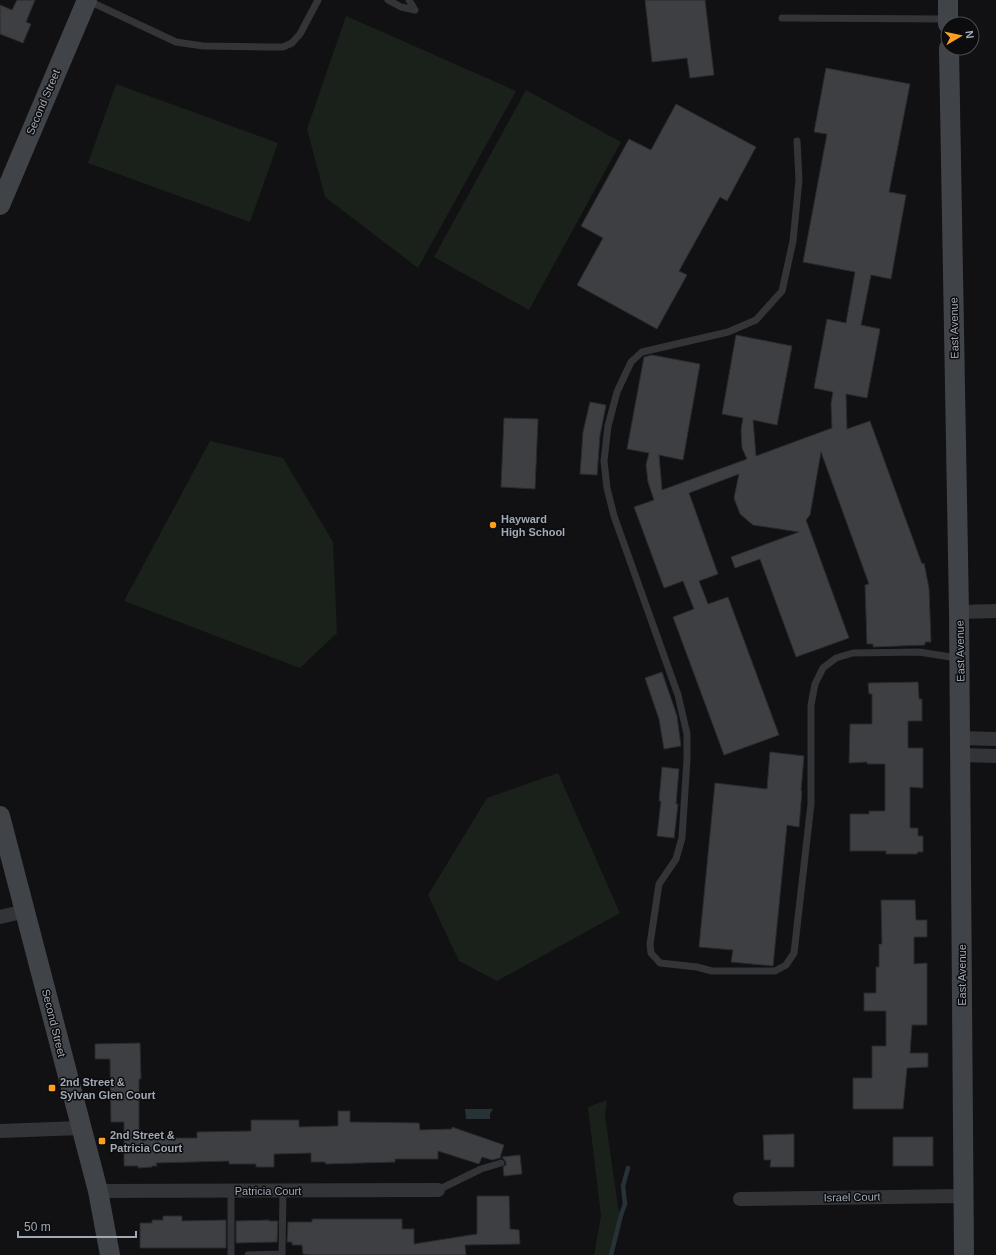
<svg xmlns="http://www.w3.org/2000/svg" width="996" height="1255" font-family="Arial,sans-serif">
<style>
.green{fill:#19211a}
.water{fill:#273237}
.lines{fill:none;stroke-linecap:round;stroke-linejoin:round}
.stream{stroke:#273237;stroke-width:4.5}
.building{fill:#3d3f43;stroke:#2b2b2f}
.lane{stroke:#323438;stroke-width:7}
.street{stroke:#323438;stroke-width:14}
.secondary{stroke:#404348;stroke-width:20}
.poi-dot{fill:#ff9f1d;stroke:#0c0c0e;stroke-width:1.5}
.labels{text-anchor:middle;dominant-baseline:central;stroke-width:3;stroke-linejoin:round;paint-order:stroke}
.street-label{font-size:11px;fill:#a1a9b5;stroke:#0c0c0e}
.poi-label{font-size:11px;font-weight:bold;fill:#a1a9b5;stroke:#0c0c0e;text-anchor:start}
</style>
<rect width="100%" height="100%" fill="#111113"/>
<!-- green -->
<g class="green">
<polygon points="346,16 516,91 418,268 325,197 307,129"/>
<polygon points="116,84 278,143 250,222 88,163"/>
<polygon points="526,90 621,142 529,310 434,257"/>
<polygon points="210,441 283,458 333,542 337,633 300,668 124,601"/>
<polygon points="558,773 620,913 497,981 459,961 428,895 487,798"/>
<polygon points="607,1100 605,1116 619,1213 613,1255 594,1255 601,1216 588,1107"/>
</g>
<!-- water -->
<polygon class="water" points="465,1109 493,1109 490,1114 490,1119 466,1119"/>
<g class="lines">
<!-- stream -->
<polyline class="stream" points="611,1255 621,1215 625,1204 623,1186 628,1168"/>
</g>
<!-- building -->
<g class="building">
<polygon points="17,0 35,0 26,22 31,24 23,43 0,34 0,5 12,10"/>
<polygon points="645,0 705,0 714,75 690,78 687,58 652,62"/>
<polygon points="826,68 910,84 889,192 906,195 891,279 871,275 861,325 880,329 867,398 846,394 847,429 870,421 922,564 924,563 929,588 931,642 925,642 925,645 873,647 873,644 867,644 865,585 869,584 821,452 810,515 806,520 849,638 796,657 760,559 735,568 731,557 799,532 753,525 740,514 734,498 739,474 689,493 718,574 699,581 708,604 728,597 779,735 724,755 673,617 694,609 683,581 664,588 634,507 654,500 648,482 646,465 649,453 627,449 644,357 652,355 700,364 683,460 659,455 662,490 747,459 742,448 741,430 743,418 722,414 736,335 792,346 777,425 753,420 756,456 832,428 831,404 833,392 814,388 827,319 846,323 855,272 803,262 827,134 814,132"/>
<polygon points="676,104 756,147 727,201 720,197 679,271 687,275 657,329 577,285 603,238 581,226 629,139 651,150"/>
<polygon points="590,402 606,405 600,435 597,475 580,474 583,432"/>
<polygon points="504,418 538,419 535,489 501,487"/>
<polygon points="662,672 677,716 681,746 664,749 659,719 645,678"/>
<polygon points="918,682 919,699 922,699 922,721 908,721 908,748 923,748 923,788 910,787 910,828 918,828 918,836 923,836 923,852 918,852 917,854 886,854 886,851 850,851 850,814 869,814 869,811 885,811 885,764 867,764 867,762 849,763 850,724 872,724 872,694 869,694 868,683"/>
<polygon points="770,752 804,756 801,791 802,791 799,827 787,825 773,966 731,962 733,950 699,947 715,783 767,789"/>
<polygon points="662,767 679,769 676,804 678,804 674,838 657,836 661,801 659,801"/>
<polygon points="881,900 915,900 916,920 927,920 927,937 914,937 914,964 927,963 927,1025 912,1025 910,1053 928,1053 928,1067 907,1068 903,1109 853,1109 853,1078 872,1078 872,1046 886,1046 886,1011 864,1011 864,993 876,993 876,967 879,967 879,944 882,944"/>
<polygon points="140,1043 141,1079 139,1079 139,1138 197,1138 197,1132 251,1131 251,1120 299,1120 299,1127 338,1126 338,1111 350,1111 350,1122 419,1123 420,1130 452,1129 452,1127 504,1145 500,1158 492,1160 482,1157 479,1164 438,1151 438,1159 395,1159 395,1162 326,1164 325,1162 311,1162 311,1153 274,1154 274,1167 256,1167 256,1164 229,1164 229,1161 156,1163 157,1166 152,1166 152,1167 138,1168 138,1166 124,1166 124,1122 111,1122 110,1059 95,1059 95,1044"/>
<polygon points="794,1134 794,1167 770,1167 771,1160 764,1160 763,1135"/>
<rect x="893" y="1137" width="40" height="29"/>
<polygon points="520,1155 522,1174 504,1176 503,1167 506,1165 506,1162 502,1157"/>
<polygon points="477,1196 509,1196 510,1229 519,1230 520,1244 465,1245 466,1255 312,1255 303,1254 302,1245 292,1245 292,1242 287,1242 288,1222 312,1222 312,1219 402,1219 402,1229 414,1229 414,1244 477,1234"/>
<polygon points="163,1216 182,1216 182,1221 226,1220 226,1248 140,1248 140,1223 152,1223 152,1220 163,1220"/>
<polygon points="269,1220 269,1221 278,1221 277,1242 236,1243 236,1221"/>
</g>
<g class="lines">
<!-- lane -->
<g class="lane">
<polyline points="388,0 401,7 415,10 409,0"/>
<polyline points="89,1 176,42 203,46 266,47 283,47 292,43 300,34 318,0"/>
<polyline points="782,18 946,19"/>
<polyline points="797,141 799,180 793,241 782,291 756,320 728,332 642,352 631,362 617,392 608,426 604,461 607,488 614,516 678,695 687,734 687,759 682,838 676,859 659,884 650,944 651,953 660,963 697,967 712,971 775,971 786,965 794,953 811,804 811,705 815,684 823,668 836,658 853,653 919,652 957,658"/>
<polyline points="438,1190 481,1169 501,1163"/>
<polyline points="231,1255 231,1191"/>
<polyline points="248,1255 282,1254 283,1191"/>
</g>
<!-- street -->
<g class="street">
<polyline points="959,612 996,611"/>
<polyline points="960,738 996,739"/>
<polyline points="960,755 996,756"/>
<polyline points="0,917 26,911"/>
<polyline points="0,1131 81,1128"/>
<polyline points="98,1191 438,1190"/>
<polyline points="740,1199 963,1196"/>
</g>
<!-- secondary -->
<g class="secondary">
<polyline points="948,0 948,24"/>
<polyline points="949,48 959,612 964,1255"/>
<polyline points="0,205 87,0"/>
<polyline points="0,816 98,1191 110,1255"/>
</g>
</g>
<!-- markers -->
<g class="poi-dot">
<circle cx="493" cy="525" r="4"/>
<rect x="48" y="1084" width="8" height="8" rx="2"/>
<rect x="98" y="1137" width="8" height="8" rx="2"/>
</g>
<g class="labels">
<!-- street labels -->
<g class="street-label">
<text transform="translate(43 102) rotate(-67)">Second Street</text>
<text transform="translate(954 328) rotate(-91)">East Avenue</text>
<text transform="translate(960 651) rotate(-91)">East Avenue</text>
<text transform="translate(962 975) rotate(-90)">East Avenue</text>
<text transform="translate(54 1023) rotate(76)">Second Street</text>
<text x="268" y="1191">Patricia Court</text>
<text transform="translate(852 1197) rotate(-1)">Israel Court</text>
</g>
<!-- poi labels -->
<g class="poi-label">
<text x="501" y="519">Hayward<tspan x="501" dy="13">High School</tspan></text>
<text x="60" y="1082">2nd Street &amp;<tspan x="60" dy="13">Sylvan Glen Court</tspan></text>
<text x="110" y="1135">2nd Street &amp;<tspan x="110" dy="13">Patricia Court</tspan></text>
</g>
</g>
<!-- north arrow -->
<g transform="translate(960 36) rotate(81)"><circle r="19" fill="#0c0c0e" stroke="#484b51"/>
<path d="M0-3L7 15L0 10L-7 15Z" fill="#ff9f1d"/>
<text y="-6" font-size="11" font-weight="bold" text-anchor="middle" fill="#a1a9b5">N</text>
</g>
<!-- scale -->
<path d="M18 1231v6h118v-6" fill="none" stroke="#a1a9b5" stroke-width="2"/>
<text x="24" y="1231" font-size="12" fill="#a1a9b5" stroke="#0c0c0e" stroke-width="3" paint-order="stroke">50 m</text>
</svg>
